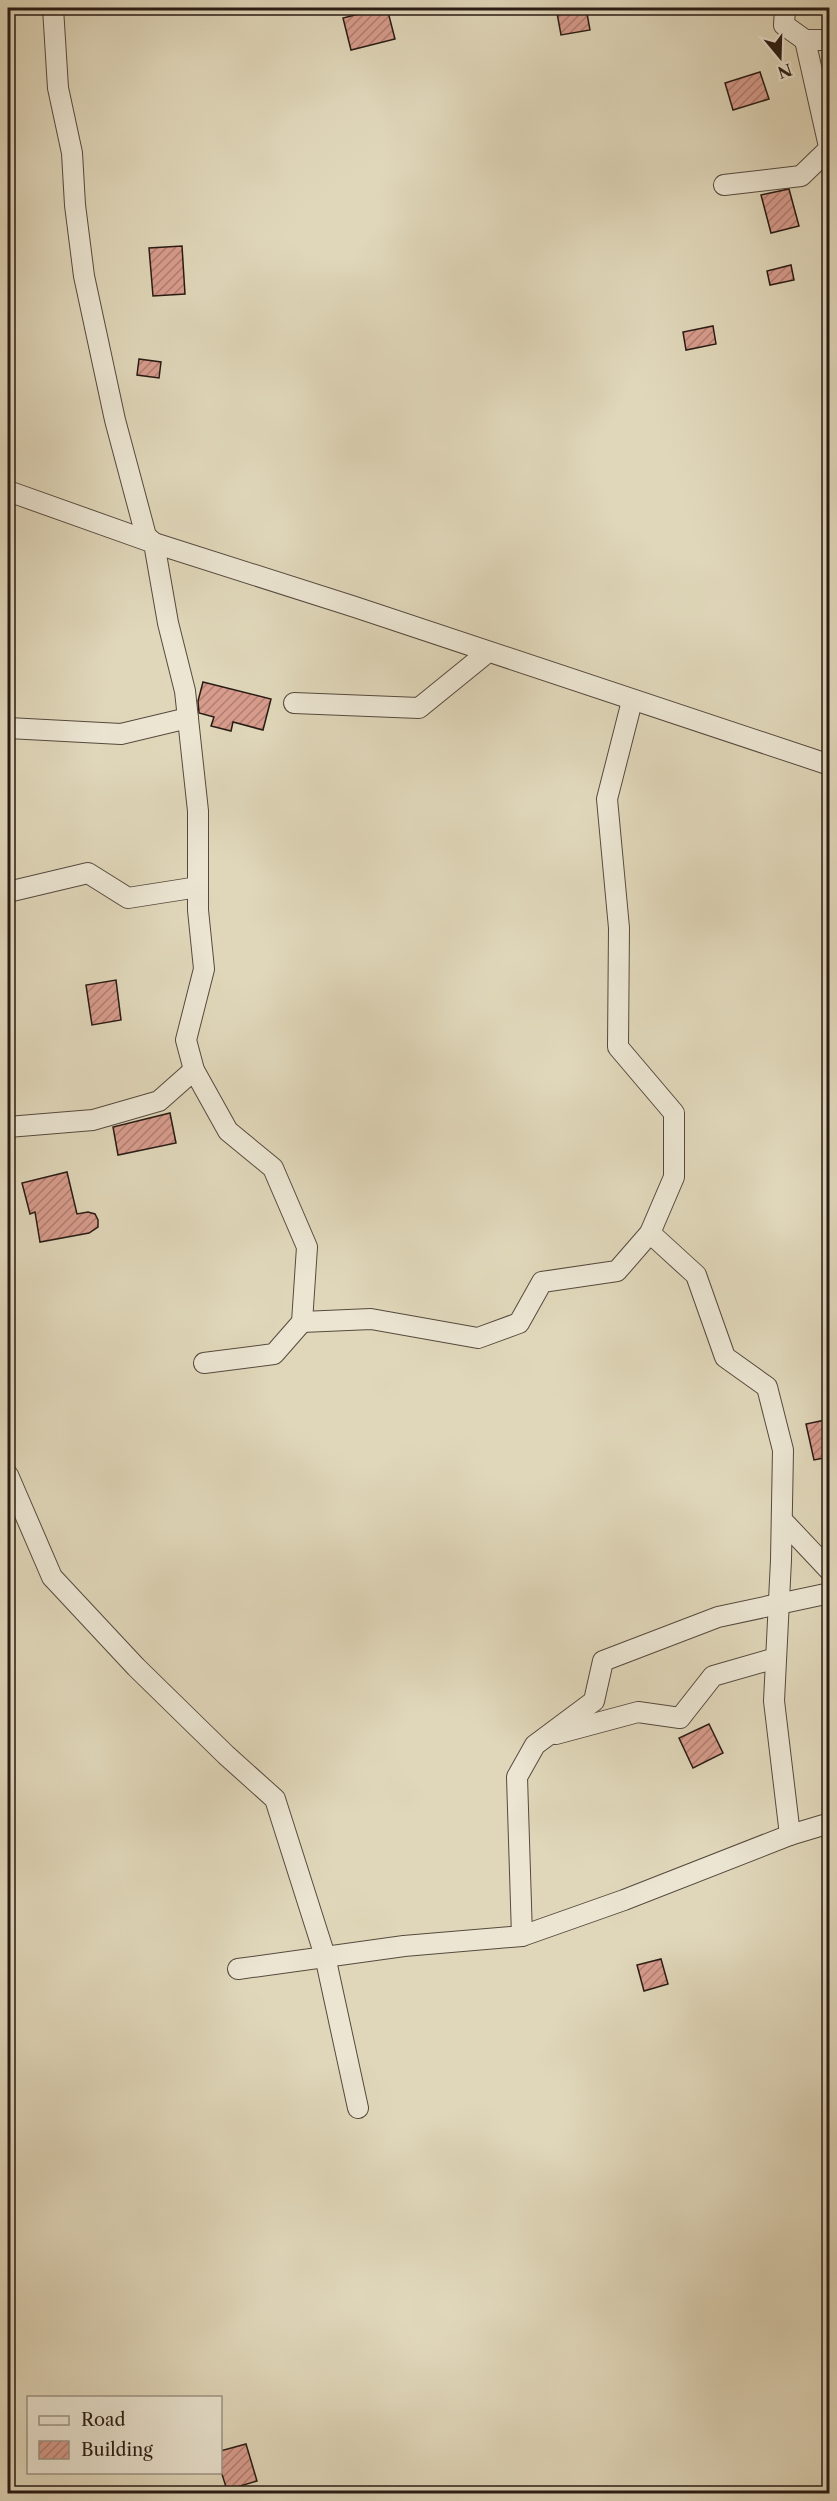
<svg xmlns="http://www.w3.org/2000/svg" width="837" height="2501" font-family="'Libre Caslon Text',serif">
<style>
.building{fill:url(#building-hatch);stroke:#281b14;stroke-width:1.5}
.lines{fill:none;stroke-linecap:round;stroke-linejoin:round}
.street-casing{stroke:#564a3e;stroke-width:22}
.street{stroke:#ebe5d2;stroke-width:20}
</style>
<defs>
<pattern id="building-hatch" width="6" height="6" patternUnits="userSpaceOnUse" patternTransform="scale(1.5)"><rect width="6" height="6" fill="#d89c8d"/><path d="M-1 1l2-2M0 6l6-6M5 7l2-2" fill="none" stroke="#af7e72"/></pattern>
</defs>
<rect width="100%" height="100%" fill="#e0d7ba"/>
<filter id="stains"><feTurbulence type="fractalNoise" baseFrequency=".00333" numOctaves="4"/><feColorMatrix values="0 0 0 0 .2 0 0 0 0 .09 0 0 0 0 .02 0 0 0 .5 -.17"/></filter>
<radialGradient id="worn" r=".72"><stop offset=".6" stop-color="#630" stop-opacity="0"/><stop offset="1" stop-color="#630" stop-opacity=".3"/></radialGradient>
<!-- building -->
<g class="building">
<polygon points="382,8 387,8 395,39 351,50 343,18"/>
<polygon points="586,8 590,30 561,35 557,13"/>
<polygon points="760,72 769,99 733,110 725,83"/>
<polygon points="789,189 799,226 771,233 761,195"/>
<polygon points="182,246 185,294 153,296 149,248"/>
<polygon points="791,265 794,280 770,285 767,271"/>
<polygon points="713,326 716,344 686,350 683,332"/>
<polygon points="139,359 161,362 159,378 137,375"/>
<polygon points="203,682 271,699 263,730 233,722 231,731 211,726 214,717 199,713 198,701"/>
<polygon points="116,980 121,1020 92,1025 86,985"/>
<polygon points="170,1113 176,1143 118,1155 113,1127"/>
<polygon points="67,1172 77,1214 88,1212 95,1214 98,1220 98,1227 89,1233 40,1242 35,1212 30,1214 22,1183"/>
<polygon points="830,1419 830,1457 814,1460 806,1424"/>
<polygon points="709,1724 723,1753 693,1768 679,1738"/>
<polygon points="661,1959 668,1984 644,1991 637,1965"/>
<polygon points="246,2444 257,2481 227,2490 220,2468 220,2451"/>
</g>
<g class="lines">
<!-- street casing -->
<g class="street-casing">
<g id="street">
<polyline points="53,8 58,88 72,153 75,205 84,276 115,420 146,536 154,543 355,607 830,765"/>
<polyline points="785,8 784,25 805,40"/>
<polyline points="830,40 805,40 830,151"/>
<polyline points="724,185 801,176 829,149"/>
<polyline points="8,491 154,543 168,623 185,691 198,811 198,910 204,969 186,1040 194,1070 228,1131 273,1168 307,1247 302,1322 274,1354 204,1363"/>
<polyline points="632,701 607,799 619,928 618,1047 674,1113 674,1177 650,1233"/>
<polyline points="294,703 419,708 488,652"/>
<polyline points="8,728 121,734 188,718"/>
<polyline points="8,892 88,873 128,898 198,887"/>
<polyline points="8,1127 93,1120 159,1101 194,1070"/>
<polyline points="302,1322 371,1319 478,1338 519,1323 542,1282 617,1271 650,1233 696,1275 725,1357 767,1387 783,1450 781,1560 774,1701 790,1835"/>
<polyline points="8,1475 52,1577 136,1667 226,1755 275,1799 325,1956 358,2108"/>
<polyline points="782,1520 830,1571"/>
<polyline points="556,1734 638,1712 680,1718 713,1676 776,1658"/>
<polyline points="522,1936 517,1777 535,1745 594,1701 603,1661 718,1617 830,1593"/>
<polyline points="238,1969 404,1946 522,1936 624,1900 790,1835 830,1823"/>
</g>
</g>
<!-- street -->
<use href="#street" class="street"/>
</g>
<!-- margin -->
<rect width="837" height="2501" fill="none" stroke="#e0d7ba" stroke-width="30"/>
<rect x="9" y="9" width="819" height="2483" fill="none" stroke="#281b14" stroke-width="3"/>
<rect x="15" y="15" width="807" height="2471" fill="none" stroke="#281b14" stroke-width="1.5"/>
<!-- legend -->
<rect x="27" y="2396" width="195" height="78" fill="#ebe5d2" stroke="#9d9486" stroke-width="1.5"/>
<rect x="39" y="2416" width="30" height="9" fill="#ebe5d2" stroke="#9d9486" stroke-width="1.5"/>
<text x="81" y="2426" font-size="18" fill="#281b14">Road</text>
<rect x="39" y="2441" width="30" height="18" fill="url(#building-hatch)" stroke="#9d9486" stroke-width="1.5"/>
<text x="81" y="2456" font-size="18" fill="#281b14">Building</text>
<!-- north arrow -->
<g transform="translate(780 57) rotate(161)" stroke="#ebe5d2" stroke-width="4.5" paint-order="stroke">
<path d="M0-4.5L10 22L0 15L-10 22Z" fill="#281b14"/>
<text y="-9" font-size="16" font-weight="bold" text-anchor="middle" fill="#281b14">N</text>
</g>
<rect width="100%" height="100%" filter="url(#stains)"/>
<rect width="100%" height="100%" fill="url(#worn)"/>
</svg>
